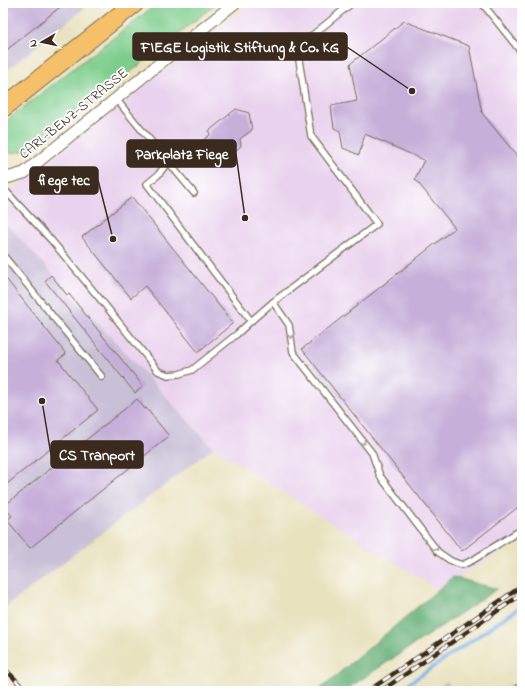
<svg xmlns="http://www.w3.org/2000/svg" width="525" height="694" font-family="'Indie Flower',sans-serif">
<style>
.built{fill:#e9d2ed}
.industrial{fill:#c9bfd7}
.green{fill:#7fcd8d;stroke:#5d7c56}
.forest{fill:#67b078;stroke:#516d4b}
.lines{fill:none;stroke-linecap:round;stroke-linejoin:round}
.stream{stroke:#77aee6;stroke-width:3.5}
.building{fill:#c6afd9}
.lane-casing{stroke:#786a56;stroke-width:8}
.street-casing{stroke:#786a56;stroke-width:13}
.primary-casing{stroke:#786a56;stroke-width:20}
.lane{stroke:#fff;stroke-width:5.5}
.street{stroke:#fff;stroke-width:11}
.primary{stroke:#f6c06b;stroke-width:18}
.rail-casing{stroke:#3b2a1e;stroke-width:4.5}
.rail{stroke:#fff;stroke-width:3;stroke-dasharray:9;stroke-linecap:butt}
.oneway{stroke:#a79f9a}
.labels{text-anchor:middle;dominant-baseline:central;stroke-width:3.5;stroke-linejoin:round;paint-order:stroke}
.street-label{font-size:14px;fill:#3b2a1e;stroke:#fff}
.leader{fill:none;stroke:#3b2a1e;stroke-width:1.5}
.callout-dot{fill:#3b2a1e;stroke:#fff;stroke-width:1.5}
.callout{fill:#3b2a1e;stroke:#3b2a1e;stroke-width:1.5}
.callout-label{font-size:15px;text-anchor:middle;font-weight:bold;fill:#fff}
</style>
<rect width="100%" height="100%" fill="#fff"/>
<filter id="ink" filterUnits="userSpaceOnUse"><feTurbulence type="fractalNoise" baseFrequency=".025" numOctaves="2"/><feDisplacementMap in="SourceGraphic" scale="8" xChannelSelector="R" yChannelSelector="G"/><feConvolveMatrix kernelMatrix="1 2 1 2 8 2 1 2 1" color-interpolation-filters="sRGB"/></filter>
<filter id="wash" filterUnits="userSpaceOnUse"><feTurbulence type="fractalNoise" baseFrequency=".012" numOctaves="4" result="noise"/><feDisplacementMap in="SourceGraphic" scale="16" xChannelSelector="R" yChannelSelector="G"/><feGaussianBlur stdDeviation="0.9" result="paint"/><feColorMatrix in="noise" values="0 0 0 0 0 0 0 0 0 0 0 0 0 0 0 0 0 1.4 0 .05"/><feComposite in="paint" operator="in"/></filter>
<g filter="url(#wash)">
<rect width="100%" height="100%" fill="#e9e2bf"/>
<!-- built -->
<polygon class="built" points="251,3 522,3 522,540 437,589 213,448 3,220 3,197"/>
<!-- industrial -->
<g class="industrial">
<polygon points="3,3 91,3 3,73"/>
<polygon points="3,220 213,448 3,609"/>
<polygon points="447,681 454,691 433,691"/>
</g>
<!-- green -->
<polygon class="green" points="158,3 217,3 33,150 3,154 3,123"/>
<!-- forest -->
<g class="forest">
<polygon points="453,577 497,589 344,691 318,691"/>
<polygon points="522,680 522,691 502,691"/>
</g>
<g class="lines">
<!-- stream -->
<polyline class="stream" points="398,691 522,606"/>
</g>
<g id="blocks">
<!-- building -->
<g class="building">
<polygon points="3,3 65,3 3,53"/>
<polygon points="404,21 469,46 482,113 522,162 522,504 462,551 302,349 455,228 415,179 424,160 365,134 359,155 343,148 340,131 334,128 331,106 357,101 350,64"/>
<polygon points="236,109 249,113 252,130 240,139 241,146 222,162 199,152 199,143 210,135 209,131"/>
<polygon points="132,197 233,323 198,352 145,286 131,298 82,237"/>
<polygon points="3,275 66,354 58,360 98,410 3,487"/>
<polygon points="51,275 67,295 69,294 143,386 135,393 45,281"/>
<polygon points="137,399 145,409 146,408 169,436 30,548 7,520 12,516 4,506"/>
</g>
</g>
</g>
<g filter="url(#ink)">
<use href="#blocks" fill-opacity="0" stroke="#786a56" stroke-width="1"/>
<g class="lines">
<!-- lane casing -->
<g class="lane-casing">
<g id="lane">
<polyline points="482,3 522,53"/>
<polyline points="116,99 194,193"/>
<polyline points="3,188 52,241 105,305 158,371 168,375 179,374 192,370 237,334 251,321 147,184 158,175 168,162"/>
<polyline points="3,255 102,377"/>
<polyline points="273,302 289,325 293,352 372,453 380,476 438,552 451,561 462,565 473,560 516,533 522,529"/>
<polyline points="251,321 273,302 377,224 311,136 299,60 300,52 303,44 310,37 352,3"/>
</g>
</g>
<!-- street casing -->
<g class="street-casing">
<polyline id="street" points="3,179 24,173 201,30 235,3"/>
</g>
<!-- primary casing -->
<g class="primary-casing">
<polyline id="primary" points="3,108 135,3"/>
</g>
<!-- lane -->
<use href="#lane" class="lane"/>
<!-- street -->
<use href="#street" class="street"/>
<!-- primary -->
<use href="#primary" class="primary"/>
<!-- rail casing -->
<g class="rail-casing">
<g id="rail">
<polyline points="3,667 14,678 25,691"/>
<polyline points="368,691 522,586"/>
<polyline points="381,691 522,594"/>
</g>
</g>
<!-- rail -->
<use href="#rail" class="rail"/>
</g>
<!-- one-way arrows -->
<defs><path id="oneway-chevron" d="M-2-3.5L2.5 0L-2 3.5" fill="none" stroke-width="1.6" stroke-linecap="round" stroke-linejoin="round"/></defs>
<g class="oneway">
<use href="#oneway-chevron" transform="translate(291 336) rotate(81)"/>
<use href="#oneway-chevron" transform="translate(363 442) rotate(52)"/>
<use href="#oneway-chevron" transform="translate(436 548) rotate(49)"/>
</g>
</g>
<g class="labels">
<!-- street labels -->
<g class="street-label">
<text transform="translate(74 114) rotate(-39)">CARL-BENZ-STRASSE</text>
</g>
</g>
<!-- callouts -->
<path class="leader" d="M412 91L347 47M245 218L236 154M113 239L98 180M42 401L51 455"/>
<g class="callout-dot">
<circle cx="412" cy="91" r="4"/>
<circle cx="245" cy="218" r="4"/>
<circle cx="113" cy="239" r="4"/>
<circle cx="42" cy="401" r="4"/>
</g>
<g class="callout">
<rect x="133" y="33" width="214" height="27" rx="4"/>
<rect x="127" y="140" width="109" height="27" rx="4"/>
<rect x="30" y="167" width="68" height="27" rx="4"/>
<rect x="51" y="441" width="92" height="27" rx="4"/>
</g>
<g class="callout-label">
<text x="240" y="52">FIEGE Logistik Stiftung &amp; Co. KG</text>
<text x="182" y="159">Parkplatz Fiege</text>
<text x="64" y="185">fiege tec</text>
<text x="97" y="460">CS Tranport</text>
</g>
<!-- margin -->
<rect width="525" height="694" fill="none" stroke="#fff" stroke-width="16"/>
<!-- north arrow -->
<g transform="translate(42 42) rotate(261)" stroke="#ffffff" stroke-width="3" paint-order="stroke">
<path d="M0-3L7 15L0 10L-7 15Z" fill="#3b2a1e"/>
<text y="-6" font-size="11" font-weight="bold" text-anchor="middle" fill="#3b2a1e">N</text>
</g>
</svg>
